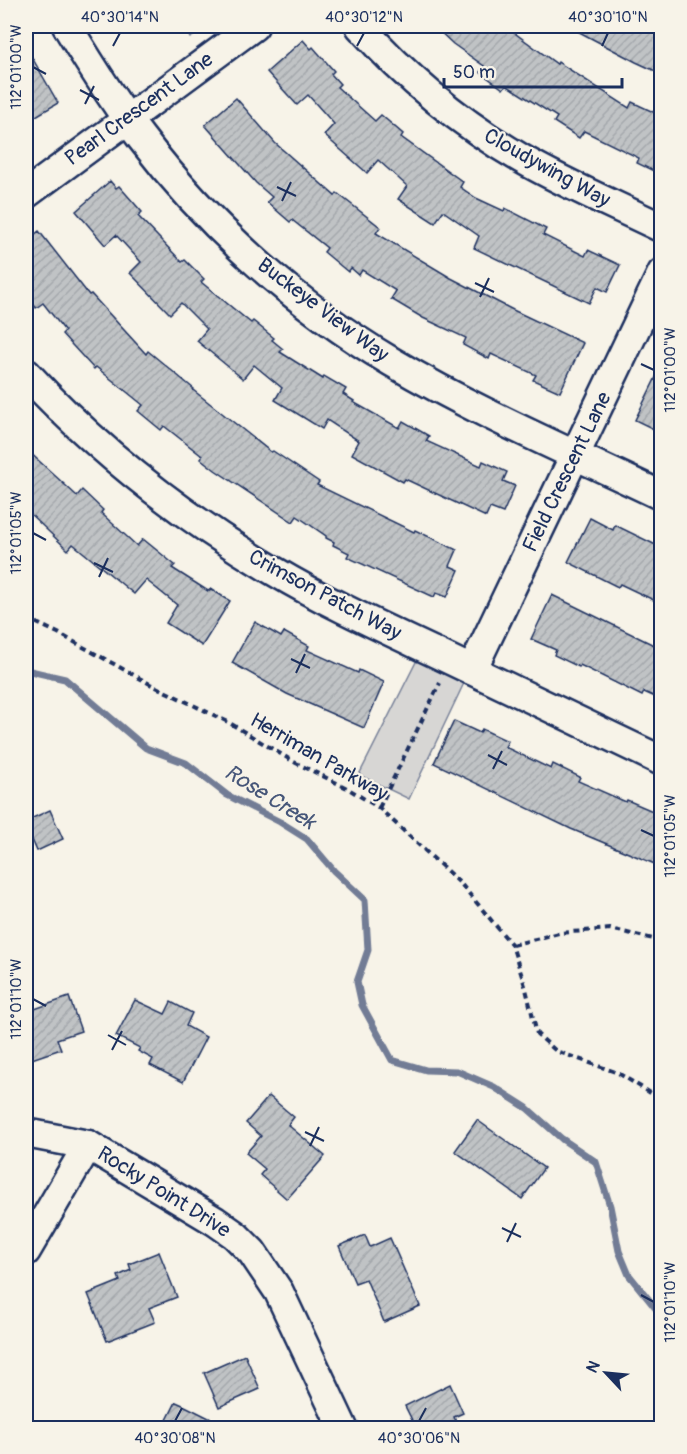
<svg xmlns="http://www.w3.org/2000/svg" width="687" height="1454" font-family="Pangolin,sans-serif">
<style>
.grass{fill:#d7d6d4;stroke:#798299;stroke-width:1.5}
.park{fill:url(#park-dots);stroke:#798299;stroke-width:1.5}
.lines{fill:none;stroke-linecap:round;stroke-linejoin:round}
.stream{stroke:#727c95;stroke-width:7}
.building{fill:url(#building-hatch);stroke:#1b2f5e;stroke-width:1.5}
.minor-casing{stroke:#1b2f5e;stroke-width:33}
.path{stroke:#1b2f5e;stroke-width:4;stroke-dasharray:6 4.5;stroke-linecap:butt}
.minor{stroke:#f7f3e8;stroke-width:28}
.ticks{fill:none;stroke:#1b2f5e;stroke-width:2}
.labels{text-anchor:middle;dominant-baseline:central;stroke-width:4.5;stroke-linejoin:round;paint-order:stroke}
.street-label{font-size:21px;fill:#1b2f5e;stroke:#f7f3e8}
.water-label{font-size:22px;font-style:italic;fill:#465679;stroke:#f7f3e8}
.neatline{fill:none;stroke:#1b2f5e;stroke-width:2}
.ticks-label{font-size:15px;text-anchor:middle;fill:#1b2f5e}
</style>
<defs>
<pattern id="park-dots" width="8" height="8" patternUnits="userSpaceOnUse" patternTransform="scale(1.5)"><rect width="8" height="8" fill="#d7d6d4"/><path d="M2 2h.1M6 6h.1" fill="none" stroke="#b8b8b8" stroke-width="1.8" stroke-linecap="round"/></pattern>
<pattern id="building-hatch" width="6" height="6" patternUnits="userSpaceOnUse" patternTransform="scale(1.5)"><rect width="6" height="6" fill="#c0c3c5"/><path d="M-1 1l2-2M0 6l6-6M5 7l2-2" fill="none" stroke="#a4a8ac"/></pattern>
</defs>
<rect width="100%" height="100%" fill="#f7f3e8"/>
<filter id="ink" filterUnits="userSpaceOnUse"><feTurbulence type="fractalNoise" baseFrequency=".0167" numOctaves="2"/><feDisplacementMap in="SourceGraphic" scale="12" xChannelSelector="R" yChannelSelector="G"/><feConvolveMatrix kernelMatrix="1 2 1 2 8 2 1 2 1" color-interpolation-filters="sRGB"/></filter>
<g filter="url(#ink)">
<!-- grass -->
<polygon class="grass" points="417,660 465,681 409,799 359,775"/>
<!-- park -->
<polygon class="park" points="183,26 204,26 206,28 190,38"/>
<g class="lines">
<!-- stream -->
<polyline class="stream" points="26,670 65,679 146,748 186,763 227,795 280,822 307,839 334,871 365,900 368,950 357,982 362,1005 392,1060 426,1070 457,1071 494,1087 527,1108 562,1139 596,1162 610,1206 619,1251 629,1275 662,1316"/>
</g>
<!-- building -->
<g class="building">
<polygon points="434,26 505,26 557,64 558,62 629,108 632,102 662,116 662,175 637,163 639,158 584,131 579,138 554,122 557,117 506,85 503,89 480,72 484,66 453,44"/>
<polygon points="568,26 662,26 662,74 636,62"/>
<polygon points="303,40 311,49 313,47 334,71 331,74 340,84 337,87 375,121 381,115 403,134 401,137 463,182 460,187 476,198 504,211 505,208 546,229 543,235 585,256 588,250 620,265 607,292 597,287 589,303 474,248 479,236 443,211 435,223 398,199 407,186 378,160 367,173 324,135 334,124 308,95 297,105 267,72"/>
<polygon points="26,47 58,103 26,122"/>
<polygon points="236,98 275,143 335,196 337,193 380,227 376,233 451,278 513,310 583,343 560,392 533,380 536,375 491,354 489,359 463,345 466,338 423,318 391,299 396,291 362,270 359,275 351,268 348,272 324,252 327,248 292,220 290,222 267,202 272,197 256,183 205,125"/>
<polygon points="110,181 116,188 119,186 142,212 138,216 182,262 185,260 204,279 201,282 251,323 253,321 274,338 272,340 283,349 280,352 323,379 324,376 346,389 343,394 354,401 353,402 399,428 403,421 429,436 426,441 481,466 483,461 507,472 503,481 515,486 503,513 490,508 486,517 405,479 403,482 352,454 359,441 327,420 322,429 275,400 282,388 254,365 243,379 197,341 207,329 181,303 170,314 130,273 141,262 116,235 105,245 76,211"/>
<polygon points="39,231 89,295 91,294 146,354 148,351 194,389 193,390 271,452 273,451 319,482 317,485 414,532 415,530 457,550 450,566 459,570 447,597 436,593 434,597 347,557 349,553 333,545 334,542 326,538 326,536 297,516 293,522 215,470 201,459 202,456 164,426 161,430 138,411 143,405 96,367 94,369 62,334 65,331 43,303 36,308 26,294 26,241"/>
<polygon points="662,365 662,433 635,420"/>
<polygon points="26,449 77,496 82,490 103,510 101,513 137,546 143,539 175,565 172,568 208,591 211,589 230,601 202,646 166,623 177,605 146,580 134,594 73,544 68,550 26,510"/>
<polygon points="590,518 613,530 615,525 662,548 662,604 620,584 618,587 568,562"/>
<polygon points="552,595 662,649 662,700 644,692 642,696 580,665 579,667 554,655 556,650 531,639"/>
<polygon points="255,622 281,637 284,632 309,646 307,650 358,673 359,670 384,682 364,728 287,694 232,663"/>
<polygon points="454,721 480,733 482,729 508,741 505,747 551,769 553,764 580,777 578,781 626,802 627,800 662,815 662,867 571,829 434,763"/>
<polygon points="50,810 63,839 37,851 26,826 26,821"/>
<polygon points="69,997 81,1031 57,1039 61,1049 26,1061 26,1012"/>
<polygon points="135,1000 165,1014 171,1002 192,1013 186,1026 206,1037 183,1082 150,1065 153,1059 138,1051 140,1048 116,1036"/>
<polygon points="269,1096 294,1117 288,1125 325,1156 287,1199 260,1175 265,1169 246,1153 261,1136 246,1123"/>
<polygon points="477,1120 544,1168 522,1199 455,1151"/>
<polygon points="365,1235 370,1247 390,1238 420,1306 384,1322 366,1279 355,1283 339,1246"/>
<polygon points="159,1252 177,1297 149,1308 155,1322 107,1341 88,1294 120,1281 118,1276 131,1270 129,1264"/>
<polygon points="245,1355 260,1389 219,1407 204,1373"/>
<polygon points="450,1384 463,1413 454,1417 459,1428 416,1428 405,1406"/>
<polygon points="176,1402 185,1406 229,1428 163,1428"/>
</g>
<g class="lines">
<!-- minor casing -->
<g class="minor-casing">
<g id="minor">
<path d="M67,26C90,64 114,103 142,139C210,228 296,305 392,362C478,413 572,453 662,496"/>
<path d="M360,26C406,78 462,124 522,159C567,185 615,205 662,228"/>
<polyline points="26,194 254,26"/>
<path d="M26,373C97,450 183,517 274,571C326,602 381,627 436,653C511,689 586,725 662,761"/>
<polyline points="472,670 662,273"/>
<polyline points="26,1133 88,1145 215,1221 235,1235 252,1252 279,1292 343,1428"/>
<polyline points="26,1251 88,1145"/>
</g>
</g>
<!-- path -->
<g class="path">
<polyline points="26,618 58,633 150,684 228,722 294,762 347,788 379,808 461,884 512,945 526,989 537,1034 556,1051 618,1073 662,1100"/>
<polyline points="379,808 440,683"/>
<polyline points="512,945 559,933 610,929 662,941"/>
</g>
<!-- minor -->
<use href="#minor" class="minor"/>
</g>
</g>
<!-- ticks -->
<path class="ticks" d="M113,46L120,33M357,46L364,33M602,46L608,33M33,67L46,74M80,90L99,100M85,104L94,86M277,187L296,196M282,201L291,182M475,283L494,292M480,297L489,278M641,364L654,370M33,533L46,540M94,563L113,572M99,577L108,558M291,659L310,668M296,673L305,654M488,755L507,765M493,769L502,751M641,830L654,836M33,999L46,1006M108,1035L126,1045M112,1050L122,1031M305,1132L324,1141M310,1146L319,1127M502,1228L521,1237M507,1242L516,1223M641,1295L654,1302M175,1421L182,1408M419,1421L426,1408"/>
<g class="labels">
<!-- street labels -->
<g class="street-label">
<text transform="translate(139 109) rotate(-36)">Pearl Crescent Lane</text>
<text transform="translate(547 168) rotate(29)">Cloudywing Way</text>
<text transform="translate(323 310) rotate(37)">Buckeye View Way</text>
<text transform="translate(567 472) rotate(-64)">Field Crescent Lane</text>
<text transform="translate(325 595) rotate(28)">Crimson Patch Way</text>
<text transform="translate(319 757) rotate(30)">Herriman Parkway</text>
<text transform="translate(164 1192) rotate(32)">Rocky Point Drive</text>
</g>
<!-- water labels -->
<g class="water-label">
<text transform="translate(270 797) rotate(32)">Rose Creek</text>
</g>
</g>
<!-- margin -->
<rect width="687" height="1454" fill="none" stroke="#f7f3e8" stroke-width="66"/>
<!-- north arrow -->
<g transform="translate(606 1373) rotate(296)" stroke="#f7f3e8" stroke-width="4.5" paint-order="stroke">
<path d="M0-4.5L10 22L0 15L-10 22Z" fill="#1b2f5e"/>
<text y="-9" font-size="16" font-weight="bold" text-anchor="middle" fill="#1b2f5e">N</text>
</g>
<!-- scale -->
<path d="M444 78v9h178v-9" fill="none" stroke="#1b2f5e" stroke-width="3"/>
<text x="453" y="78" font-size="18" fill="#1b2f5e" stroke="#f7f3e8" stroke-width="4.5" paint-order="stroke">50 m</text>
<rect x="33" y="33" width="621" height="1388" class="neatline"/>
<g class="ticks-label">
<text x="120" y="22">40°30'14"N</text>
<text x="364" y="22">40°30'12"N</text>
<text x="608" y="22">40°30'10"N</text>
<text transform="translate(16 67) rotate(-90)" y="5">112°01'00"W</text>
<text transform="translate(670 370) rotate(-90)" y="5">112°01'00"W</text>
<text transform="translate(16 533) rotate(-90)" y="5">112°01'05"W</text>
<text transform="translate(670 836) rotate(-90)" y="5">112°01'05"W</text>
<text transform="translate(16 999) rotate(-90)" y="5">112°01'10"W</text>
<text transform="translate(670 1302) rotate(-90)" y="5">112°01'10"W</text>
<text x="175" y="1443">40°30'08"N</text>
<text x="419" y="1443">40°30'06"N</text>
</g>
</svg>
